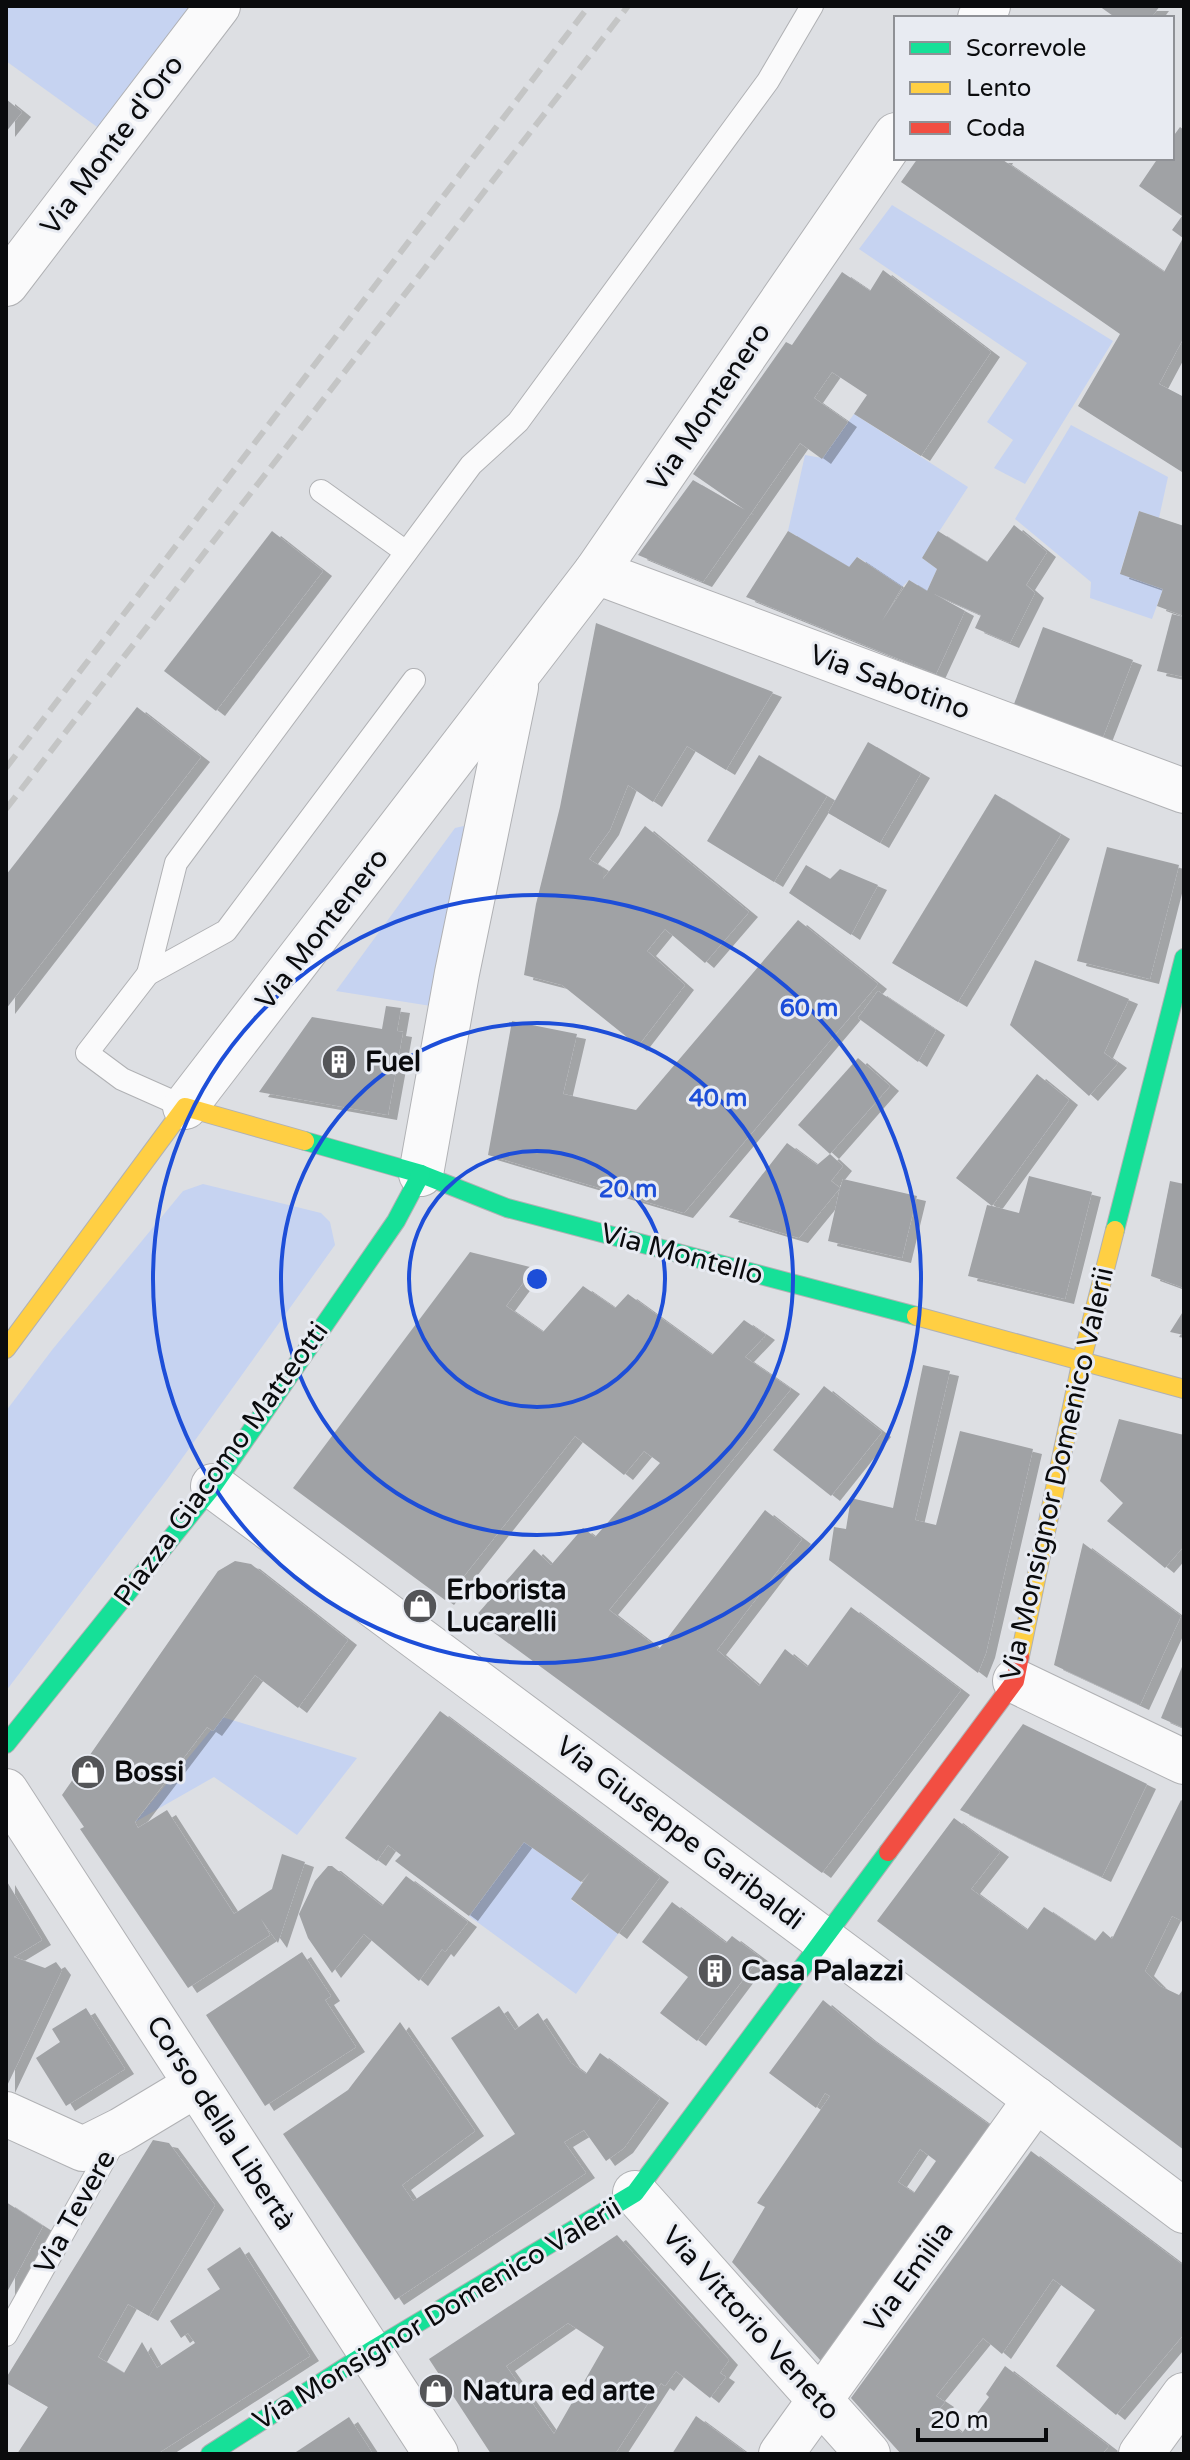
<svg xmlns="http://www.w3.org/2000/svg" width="1190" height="2460" font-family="'Varela Round',sans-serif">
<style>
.green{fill:#c6d3f1}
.building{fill:#a0a2a5;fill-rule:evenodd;filter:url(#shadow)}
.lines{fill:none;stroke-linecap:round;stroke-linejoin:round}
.lane-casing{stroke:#b0b1b4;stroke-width:24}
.street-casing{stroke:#b0b1b4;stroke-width:46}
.fast-casing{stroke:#b0b1b4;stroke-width:20}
.slow-casing{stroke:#b0b1b4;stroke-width:20}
.jam-casing{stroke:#b0b1b4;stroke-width:20}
.lane{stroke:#fafafb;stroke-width:22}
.street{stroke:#fafafb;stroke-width:44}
.fast{stroke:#16e098;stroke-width:18}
.slow{stroke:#ffcf43;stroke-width:18}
.jam{stroke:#f24e42;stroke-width:18}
.rail{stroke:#c4c5c5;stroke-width:6;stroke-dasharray:16 8;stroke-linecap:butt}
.ring{fill:none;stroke:#1d4ed8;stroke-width:4}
.labels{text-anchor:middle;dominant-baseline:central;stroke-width:6;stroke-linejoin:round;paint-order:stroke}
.street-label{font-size:28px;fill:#0a0b0d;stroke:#e8ebf2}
.poi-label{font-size:28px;font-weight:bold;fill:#0a0b0d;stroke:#e8ebf2;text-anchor:start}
.centre{fill:#1d4ed8;stroke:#e8ebf2;stroke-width:4}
.ring-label{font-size:24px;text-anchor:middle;font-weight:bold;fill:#1d4ed8;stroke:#e8ebf2;stroke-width:6;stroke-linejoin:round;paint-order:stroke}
</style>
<defs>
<filter id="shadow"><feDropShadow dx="9" dy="5" stdDeviation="0" flood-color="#0004"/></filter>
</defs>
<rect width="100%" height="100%" fill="#dddfe3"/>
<!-- green -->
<g class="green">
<polygon points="6,6 191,6 100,129 6,61"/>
<polygon points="892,205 1113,341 1025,484 994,468 1013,440 987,422 1027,363 859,249"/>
<polygon points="854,414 968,487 922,558 937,569 927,591 909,580 902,587 858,557 849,567 788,531 805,455 822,458"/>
<polygon points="1071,425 1168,477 1159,518 1139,511 1120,573 1163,589 1152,619 1090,598 1091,582 1015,519"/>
<polygon points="468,825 431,1006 336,991 455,828"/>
<polygon points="203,1184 321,1213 330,1222 335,1245 168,1478 6,1691 6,1411 52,1350 183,1191"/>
<polygon points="222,1717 357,1758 297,1835 214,1777 135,1822"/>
<polygon points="524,1842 582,1883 571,1900 618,1934 576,1994 469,1916"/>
</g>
<!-- building -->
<g class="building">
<polygon points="1099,6 1160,6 1151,18 1116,18"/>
<polygon points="6,99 22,112 6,132"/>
<polygon points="1180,127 1184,130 1184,337 1159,384 1184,397 1182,472 1078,406 1120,334 901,182 918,158 1004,158 1003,160 1164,272 1183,238 1172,230 1182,216 1139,186 1158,158 1172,158 1172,138"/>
<polygon points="883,270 991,352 921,456 854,414 867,395 832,372 814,398 848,422 822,459 800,443 703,582 638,555 693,480 745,510 693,474 786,342 792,345 842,272 870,291"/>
<polygon points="1139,511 1184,526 1184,616 1157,606 1163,589 1120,574"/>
<polygon points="1014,525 1047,552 1026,585 1035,593 1010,643 975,628 981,615 934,594 965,611 936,674 746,597 788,531 849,567 857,557 902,587 882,621 909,580 927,591 937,569 922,558 938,531 987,562"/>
<polygon points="272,531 323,571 216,711 164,671"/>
<polygon points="1172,614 1184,617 1184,677 1157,671"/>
<polygon points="596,623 773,692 726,770 687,746 653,802 628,785 610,830 589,859 603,868 603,879 645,826 749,912 705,963 665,929 647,951 685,985 638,1046 562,985 524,975 536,904 560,807"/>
<polygon points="1043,627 1133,660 1103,737 1014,704"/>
<polygon points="137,707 201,757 6,1009 6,875"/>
<polygon points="868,742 921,773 880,843 828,813"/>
<polygon points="759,755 827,796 774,882 707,841"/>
<polygon points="995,794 1061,834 958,1002 892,963"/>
<polygon points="1107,847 1179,865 1150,979 1077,961"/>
<polygon points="806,865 830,879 840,869 878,885 851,935 789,893"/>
<polygon points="798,920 878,984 684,1213 488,1155 512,1021 577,1034 563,1094 636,1110"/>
<polygon points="1035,960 1129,999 1104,1053 1118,1063 1089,1096 1010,1025"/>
<polygon points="878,991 936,1030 918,1062 858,1018"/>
<polygon points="386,1006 401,1008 397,1031 403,1032 388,1115 259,1092 312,1017 382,1029"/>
<polygon points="858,1058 890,1086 830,1154 798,1125"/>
<polygon points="1037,1074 1069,1100 992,1206 1019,1213 1029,1176 1092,1192 1065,1299 968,1276 987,1205 992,1206 956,1178"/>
<polygon points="787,1143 817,1165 830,1154 843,1166 831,1181 840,1188 843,1179 917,1196 902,1258 828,1241 840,1188 799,1238 729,1217"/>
<polygon points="1170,1181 1184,1184 1184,1288 1151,1276"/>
<polygon points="470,1252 534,1268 506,1306 543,1332 583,1286 615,1308 628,1294 712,1355 744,1320 766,1335 745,1357 791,1389 609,1610 659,1649 765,1510 802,1539 717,1650 759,1686 785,1649 807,1667 851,1607 961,1690 822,1873 474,1618 534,1549 551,1565 583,1528 595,1537 660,1463 644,1451 624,1475 575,1436 445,1600 293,1488"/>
<polygon points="1184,1310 1184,1335 1170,1332"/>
<polygon points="923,1365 950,1371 915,1520 936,1525 960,1431 1033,1449 986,1653 978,1673 829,1560 834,1527 846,1529 851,1498 893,1508"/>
<polygon points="824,1386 882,1432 831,1496 773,1450"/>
<polygon points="1119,1419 1184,1435 1184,1546 1165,1568 1107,1521 1123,1503 1100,1481"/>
<polygon points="1083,1543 1181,1616 1140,1705 1054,1665"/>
<polygon points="235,1561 251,1564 348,1640 298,1708 255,1675 213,1731 207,1727 135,1822 138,1828 167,1810 234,1914 272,1889 282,1854 305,1862 278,1943 261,1919 270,1935 188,1988 80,1829 84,1827 62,1795 218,1571"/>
<polygon points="1184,1662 1184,1728 1161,1718"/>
<polygon points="440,1711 660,1877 618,1934 571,1899 590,1872 581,1882 524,1842 469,1916 395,1861 401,1855 388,1845 377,1861 345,1838"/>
<polygon points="1023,1724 1147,1784 1102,1877 960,1810"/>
<polygon points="1181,1800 1184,1802 1184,1922 1172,1916 1145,1971 1160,1986 1179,1995 1184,1988 1184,2150 877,1921 954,1818 1000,1852 971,1889 1027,1930 1044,1907 1095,1941 1103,1931 1112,1939"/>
<polygon points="328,1866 332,1866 382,1906 406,1876 468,1922 445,1952 442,1949 419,1981 364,1934 332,1973 308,1938 299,1914 315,1881"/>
<polygon points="6,1880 42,1940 14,1957 45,1968 56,1962 62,1970 6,2088"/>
<polygon points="672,1902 726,1943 732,1936 760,1957 697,2041 660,2013 688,1977 642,1942"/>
<polygon points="302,1952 331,1996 325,2000 356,2047 265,2106 206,2015"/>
<path d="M823,2000L867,2036L991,2126L830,2371L732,2262L765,2207L757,2203L830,2096L825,2093L816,2108L769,2073ZM920,2149L936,2161L914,2193L898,2182Z"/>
<polygon points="499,2006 515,2030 538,2013 571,2063 586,2074 600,2053 660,2098 624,2148 606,2161 584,2130 564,2142 586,2173 395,2300 283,2134 348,2090 400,2022 475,2131 402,2185 413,2201 515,2134 451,2038"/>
<polygon points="86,2008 125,2069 66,2106 36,2058 60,2042 52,2029"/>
<polygon points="153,2140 169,2143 215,2205 149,2316 128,2304 98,2357 124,2373 142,2342 157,2368 195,2343 188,2333 181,2338 170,2321 220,2289 207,2269 240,2247 310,2356 157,2454 17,2454 48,2407 6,2383 6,2378"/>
<polygon points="1031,2151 1184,2266 1184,2334 1116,2415 1056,2366 1095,2310 1053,2279 1002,2354 983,2338 936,2396 945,2402 936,2413 962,2433 989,2397 986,2394 1005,2366 1109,2446 1102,2454 901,2454 851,2398"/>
<polygon points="6,2202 43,2226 6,2294"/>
<path d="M617,2235L729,2360L720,2373L726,2377L710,2398L676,2371L665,2386L661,2383L615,2454H491L429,2359ZM568,2323L604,2347L554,2434L506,2366Z"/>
<polygon points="696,2416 745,2452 743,2454 672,2454"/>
<polygon points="349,2417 373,2454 293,2454"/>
</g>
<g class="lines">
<!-- lane casing -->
<g class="lane-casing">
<g id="lane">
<polyline points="321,491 406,552"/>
<polyline points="148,974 176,863 471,465 518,422 768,81 812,6"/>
<polyline points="185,1107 122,1079 87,1053 148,974 226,931 414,680"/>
<polyline points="6,2335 117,2137"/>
</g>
</g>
<!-- street casing -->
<g class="street-casing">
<g id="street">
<polyline points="980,18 988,6"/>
<polyline points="6,284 218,6"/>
<polyline points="596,572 1184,791"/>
<polyline points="185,1107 596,572 896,135"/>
<polyline points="421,1174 457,973 516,687"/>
<polyline points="213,1486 871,1975 1184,2211"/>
<polyline points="1015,1681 1184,1762"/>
<polyline points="6,1791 436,2454"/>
<polyline points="6,2114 83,2149 121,2130 196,2085"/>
<polyline points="635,2193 868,2454"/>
<polyline points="781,2454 1036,2099"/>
<polyline points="1141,2454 1184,2395"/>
</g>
</g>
<!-- fast casing -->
<g class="fast-casing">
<g id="fast">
<polyline points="305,1141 421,1174 507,1208 916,1316"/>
<polyline points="1115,1230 1184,958"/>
<polyline points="6,1744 213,1486 396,1221 421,1174"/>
<polyline points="210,2454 369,2352 635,2193 888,1852"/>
</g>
</g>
<!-- slow casing -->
<g class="slow-casing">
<g id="slow">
<polyline points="916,1316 1184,1389"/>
<polyline points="6,1349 185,1107 305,1141"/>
<polyline points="1020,1656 1082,1359 1115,1230"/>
</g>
</g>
<!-- jam casing -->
<g class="jam-casing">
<polyline id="jam" points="888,1852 1015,1681 1020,1656"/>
</g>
<!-- lane -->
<use href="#lane" class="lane"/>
<!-- street -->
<use href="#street" class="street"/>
<!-- fast -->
<use href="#fast" class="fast"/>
<!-- slow -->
<use href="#slow" class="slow"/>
<!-- jam -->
<use href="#jam" class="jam"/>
<!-- rail -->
<g class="rail">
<polyline points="6,768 589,6"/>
<polyline points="6,809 628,6"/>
</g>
</g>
<!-- distance rings -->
<g class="ring">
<circle cx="537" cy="1279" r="128"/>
<circle cx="537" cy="1279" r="256"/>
<circle cx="537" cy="1279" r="384"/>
</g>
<!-- icons -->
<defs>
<g id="building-disc" transform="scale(1.8)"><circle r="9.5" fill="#545558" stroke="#e8ebf2"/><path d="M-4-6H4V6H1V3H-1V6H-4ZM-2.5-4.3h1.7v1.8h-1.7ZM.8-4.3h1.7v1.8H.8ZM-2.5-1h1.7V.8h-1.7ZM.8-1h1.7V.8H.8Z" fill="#fff"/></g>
<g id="shop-disc" transform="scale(1.8)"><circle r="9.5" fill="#545558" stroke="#e8ebf2"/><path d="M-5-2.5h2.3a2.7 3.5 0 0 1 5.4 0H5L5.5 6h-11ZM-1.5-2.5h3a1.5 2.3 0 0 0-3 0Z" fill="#fff"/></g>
</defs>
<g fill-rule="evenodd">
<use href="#building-disc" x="339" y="1062"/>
<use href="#shop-disc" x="420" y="1606"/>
<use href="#shop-disc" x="88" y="1772"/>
<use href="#building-disc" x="715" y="1971"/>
<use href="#shop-disc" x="436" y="2391"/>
</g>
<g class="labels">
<!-- street labels -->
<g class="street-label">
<text transform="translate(112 145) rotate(-53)">Via Monte d'Oro</text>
<text transform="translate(709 407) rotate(-56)">Via Montenero</text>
<text transform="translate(890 682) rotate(20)">Via Sabotino</text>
<text transform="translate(322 929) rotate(-52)">Via Montenero</text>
<text transform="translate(682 1254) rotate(15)">Via Montello</text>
<text transform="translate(221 1464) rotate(-54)">Piazza Giacomo Matteotti</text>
<text transform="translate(1057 1474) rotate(-77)">Via Monsignor Domenico Valerii</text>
<text transform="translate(680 1833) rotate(37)">Via Giuseppe Garibaldi</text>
<text transform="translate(221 2123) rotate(57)">Corso della Libertà</text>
<text transform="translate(75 2212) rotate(-61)">Via Tevere</text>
<text transform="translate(909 2277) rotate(-54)">Via Emilia</text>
<text transform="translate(437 2314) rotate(-31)">Via Monsignor Domenico Valerii</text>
<text transform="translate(751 2323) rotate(48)">Via Vittorio Veneto</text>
</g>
<!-- poi labels -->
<g class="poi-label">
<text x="365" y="1062">Fuel</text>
<text x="446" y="1590">Erborista<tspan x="446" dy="32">Lucarelli</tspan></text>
<text x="114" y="1772">Bossi</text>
<text x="741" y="1971">Casa Palazzi</text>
<text x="462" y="2391">Natura ed arte</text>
</g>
</g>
<circle cx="537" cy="1279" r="12" class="centre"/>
<g class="ring-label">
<text x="809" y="1016">60 m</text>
<text x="718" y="1106">40 m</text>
<text x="628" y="1197">20 m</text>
</g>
<!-- border -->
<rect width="1190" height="2460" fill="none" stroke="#0a0b0d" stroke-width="16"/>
<!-- legend -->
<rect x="894" y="16" width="280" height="144" fill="#e8ebf2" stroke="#8f9196" stroke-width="2"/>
<rect x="910" y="42" width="40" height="12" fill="#16e098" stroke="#8f9196" stroke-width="2"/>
<text x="966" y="56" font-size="24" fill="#0a0b0d">Scorrevole</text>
<rect x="910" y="82" width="40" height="12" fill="#ffcf43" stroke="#8f9196" stroke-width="2"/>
<text x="966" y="96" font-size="24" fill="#0a0b0d">Lento</text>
<rect x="910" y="122" width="40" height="12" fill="#f24e42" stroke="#8f9196" stroke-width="2"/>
<text x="966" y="136" font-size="24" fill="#0a0b0d">Coda</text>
<!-- scale -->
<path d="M918 2428v12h128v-12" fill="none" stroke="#0a0b0d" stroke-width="4"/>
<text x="930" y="2428" font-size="24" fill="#0a0b0d" stroke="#e8ebf2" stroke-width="6" paint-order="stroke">20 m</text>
</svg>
